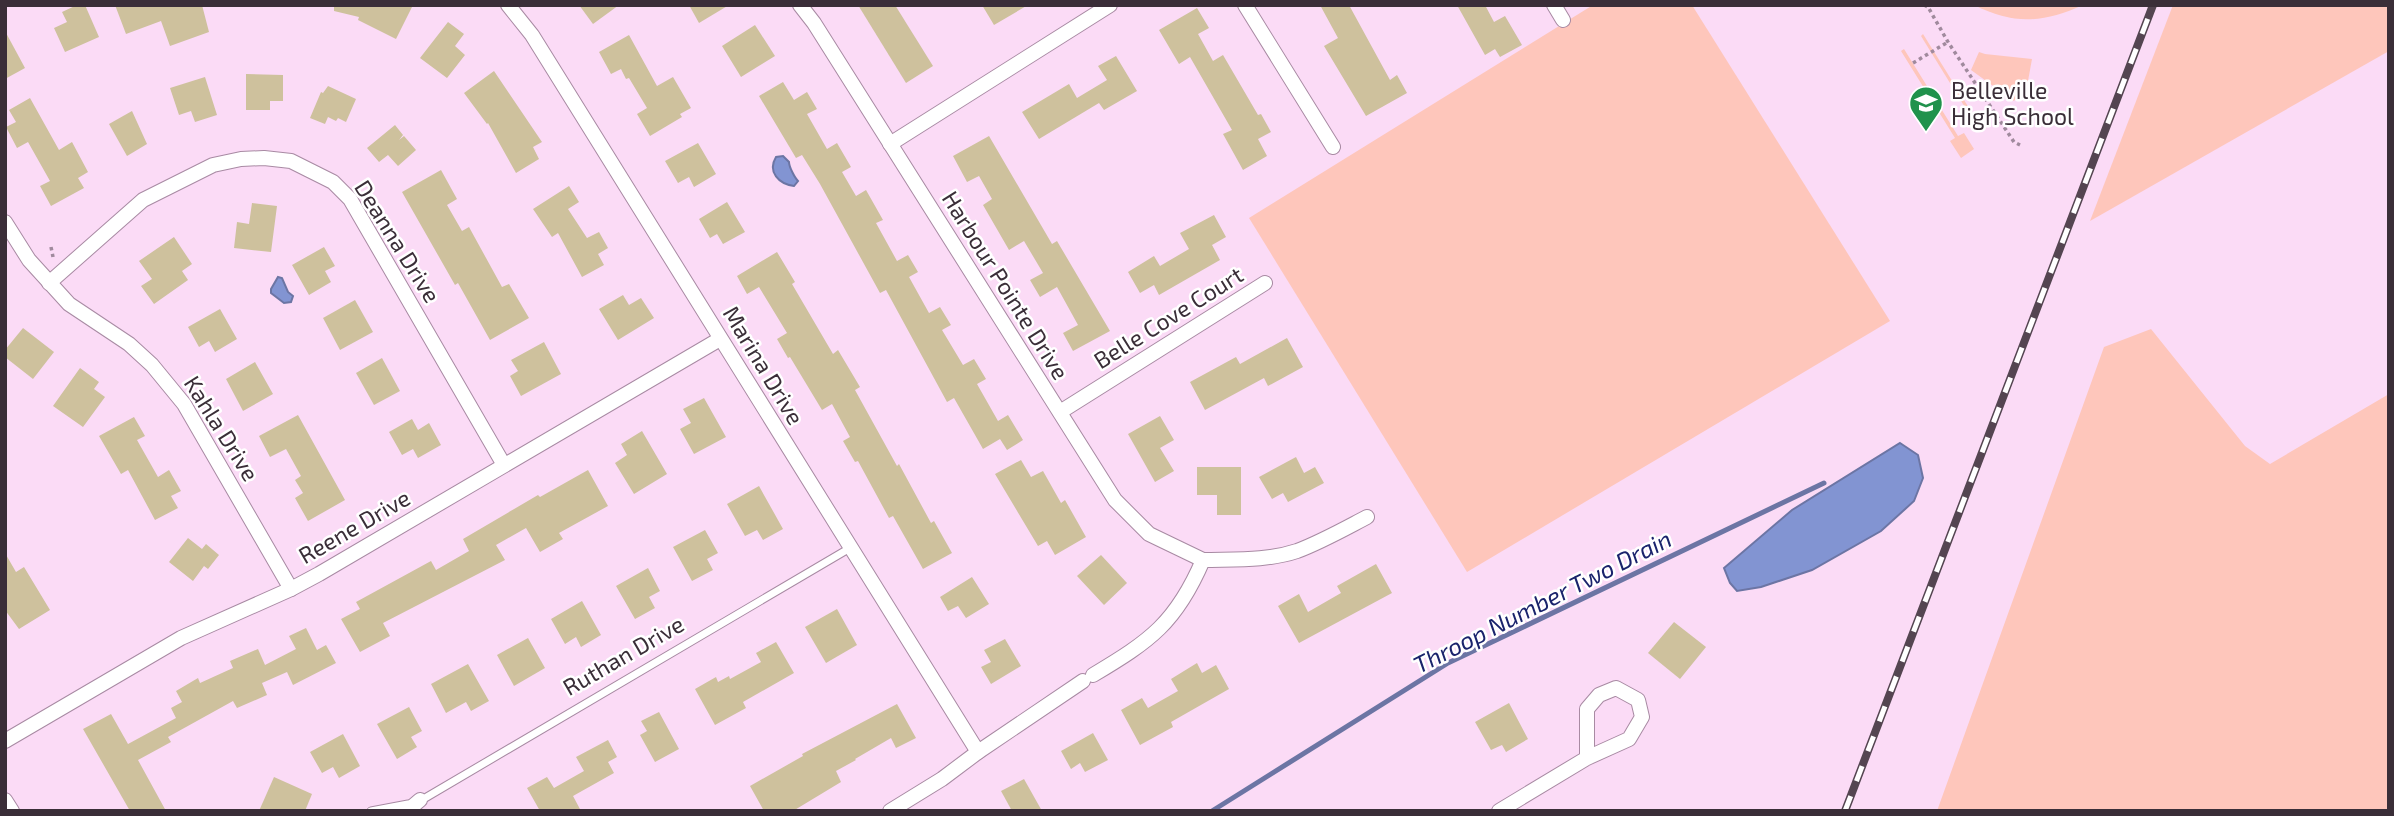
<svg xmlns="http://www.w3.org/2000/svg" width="2394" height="816" font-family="'Exo 2',sans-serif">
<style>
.green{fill:#fec6bb}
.water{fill:#8294d2;stroke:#6c75a4;stroke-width:2}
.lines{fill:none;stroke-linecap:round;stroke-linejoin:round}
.stream{stroke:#6c75a4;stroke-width:5}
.building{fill:#cec19d}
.service-casing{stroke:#a88aa3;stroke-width:9}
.minor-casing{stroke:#a88aa3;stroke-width:16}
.path{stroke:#a08a9d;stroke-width:3.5;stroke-dasharray:3.5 3.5;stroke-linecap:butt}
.service{stroke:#fff;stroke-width:7}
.minor{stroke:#fff;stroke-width:14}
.rail-casing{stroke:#544551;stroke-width:8}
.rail{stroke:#fff;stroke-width:5;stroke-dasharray:16;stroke-linecap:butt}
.labels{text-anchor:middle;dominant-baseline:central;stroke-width:5;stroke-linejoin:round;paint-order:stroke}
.poi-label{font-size:23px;fill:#3a2e38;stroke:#fff;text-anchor:start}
.street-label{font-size:23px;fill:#3a2e38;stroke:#fff}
.water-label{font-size:24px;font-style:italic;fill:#1a236c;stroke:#fff}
</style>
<rect width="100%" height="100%" fill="#fbdbf6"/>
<!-- green -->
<g class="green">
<polygon points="1593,5 1692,5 1890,321 1467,572 1249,218"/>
<path d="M1974,5H2083C2043,23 2014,25 1974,5Z"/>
<polygon points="2173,5 2389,5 2389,51 2090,221"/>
<polygon points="1923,34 1982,129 1979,130 1921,36"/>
<polygon points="1904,49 1958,136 1964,133 1974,149 1961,158 1950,141 1955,138 1901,51"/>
<polygon points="1979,52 1985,54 2032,59 2028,81 2014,101 1971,70"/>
<polygon points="2151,329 2245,446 2270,464 2389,394 2389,811 1937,811 2104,347"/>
</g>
<!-- water -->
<g class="water">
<path d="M783,156L789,162C789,167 795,178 798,181L794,186C779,184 767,172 776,157Z"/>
<polygon points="278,277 282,278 288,292 293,296 291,302 284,303 271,293 271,289"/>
<polygon points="1900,443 1918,455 1923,478 1914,501 1881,531 1812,570 1761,587 1737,591 1730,583 1724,568 1792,510"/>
</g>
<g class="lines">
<!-- stream -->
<polyline class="stream" points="1212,811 1448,663 1824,483"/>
</g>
<!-- building -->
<g class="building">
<polygon points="77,5 85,5 99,37 65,52 54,28 67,22 62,12"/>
<polygon points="115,5 202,5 209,32 170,46 161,21 126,34"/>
<polygon points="334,5 413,5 396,39 358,20 359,17 334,11"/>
<polygon points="579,5 619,5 593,24"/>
<polygon points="689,5 729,5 699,23"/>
<polygon points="858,5 895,5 933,66 906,83"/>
<polygon points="982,5 1028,5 994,25"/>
<polygon points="1320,5 1349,5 1390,80 1397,75 1407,93 1366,116 1324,46 1338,38"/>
<polygon points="1457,5 1485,5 1494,22 1505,16 1522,45 1500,57 1495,49 1485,55"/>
<polygon points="1197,8 1209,28 1198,34 1213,61 1223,55 1258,115 1261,114 1271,132 1258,139 1267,156 1243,170 1223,134 1232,130 1190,57 1179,64 1159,30"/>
<polygon points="448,22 464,34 455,46 465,55 447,78 420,58"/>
<polygon points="755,25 775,56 741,77 722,46"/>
<polygon points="5,31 25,68 5,79"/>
<polygon points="629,35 657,86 673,77 691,108 680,114 682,117 650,136 637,114 647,108 629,78 626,79 621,69 611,74 599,52"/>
<polygon points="1116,56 1137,91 1104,110 1099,103 1039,139 1022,112 1069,84 1077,98 1107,80 1098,66"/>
<polygon points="494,71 542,142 533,147 539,159 516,173 488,123 487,124 464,93"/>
<polygon points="246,74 283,75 283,101 270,101 270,110 246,110"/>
<polygon points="205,77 217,115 195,122 191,111 179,115 170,88"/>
<polygon points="783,82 794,100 807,92 817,109 807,114 827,149 837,143 851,167 842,172 856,196 866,190 883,220 876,223 897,261 908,255 918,272 909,277 929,313 940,307 951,325 942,330 963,365 974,359 986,379 977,384 998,421 1008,415 1023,440 1007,450 1000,439 983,449 954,398 947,402 886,290 880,293 820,184 802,155 796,158 759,96"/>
<polygon points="328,86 356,99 346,122 338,118 336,121 328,117 325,124 310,118 321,92 323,93"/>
<polygon points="30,98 59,150 72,142 88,172 78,178 84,188 51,206 40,186 50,181 28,142 17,148 6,127 16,122 9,110"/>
<polygon points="132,111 147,144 127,156 109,124"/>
<polygon points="395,125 403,135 399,140 404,136 416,150 398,166 388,155 379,162 367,148"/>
<polygon points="989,136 1052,244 1057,241 1110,331 1073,351 1063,333 1078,325 1057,287 1040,297 1030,280 1043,273 1024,241 1009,250 983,205 992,199 979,176 967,182 953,156"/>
<polygon points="698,143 716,174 694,187 689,177 678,183 665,161"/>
<polygon points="441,170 457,199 447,205 462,231 469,227 502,287 509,284 529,318 490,340 458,283 455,285 402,192"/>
<polygon points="569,186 579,202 568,209 587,238 599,232 608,248 598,254 604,265 582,277 558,233 552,237 533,209"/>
<polygon points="727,202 745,232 723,244 717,234 710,238 699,219"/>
<polygon points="252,203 277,206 271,252 234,248 237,222 249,224"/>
<polygon points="1214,215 1226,237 1212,245 1220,260 1159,295 1154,285 1140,293 1128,272 1154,256 1160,266 1189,249 1180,233"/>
<polygon points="174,237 192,264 182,271 188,280 154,304 141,286 152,279 139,261"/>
<polygon points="324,247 335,266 325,271 331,282 309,295 292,265"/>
<polygon points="777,252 795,282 792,284 833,354 838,350 860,387 855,390 897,466 899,464 931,523 934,521 952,553 923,569 893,516 889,518 858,461 855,462 843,441 850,437 832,404 822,410 790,357 788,358 777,339 787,333 759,287 747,294 737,276"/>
<polygon points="623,295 629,305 641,298 654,318 618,340 599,309"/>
<polygon points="355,300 373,332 340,350 323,318"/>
<polygon points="220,309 237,339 215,352 209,341 199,347 188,327"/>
<polygon points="23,328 54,352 33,379 5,357 5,350"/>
<polygon points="1287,338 1303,367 1268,386 1264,378 1205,410 1190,382 1236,357 1240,364"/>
<polygon points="544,342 561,374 521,396 510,376 518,371 511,360"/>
<polygon points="382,358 400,391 374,405 356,373"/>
<polygon points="255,362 273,394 243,411 226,379"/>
<polygon points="80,368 99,382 94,389 105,397 83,427 53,406"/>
<polygon points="704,398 726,437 694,454 680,429 691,423 683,409"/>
<polygon points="298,415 345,500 308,521 295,498 303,493 295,480 301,476 286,449 270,457 259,436"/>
<polygon points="1160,416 1174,440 1160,448 1174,471 1155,482 1128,434"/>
<polygon points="134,417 145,436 137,440 158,477 169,470 181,491 171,496 178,508 155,520 128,470 121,474 99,436"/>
<polygon points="412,419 418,430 429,423 441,445 418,458 413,449 402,455 389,432"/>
<polygon points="642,431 667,474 634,494 615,463 627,455 621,444"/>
<polygon points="1296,457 1304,473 1315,467 1324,483 1288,502 1283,493 1272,499 1259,477"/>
<polygon points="1021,460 1031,477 1043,471 1061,503 1065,500 1086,537 1055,555 1047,541 1038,546 995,474"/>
<polygon points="1197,467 1241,467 1241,515 1217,515 1217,495 1197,495"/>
<polygon points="588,470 608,506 559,533 563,539 540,552 526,528 496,545 505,560 383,623 390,636 360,652 341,619 360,609 356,602 431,561 436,570 469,551 463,539 538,495 540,497"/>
<polygon points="759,486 783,529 763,540 757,530 745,536 727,504"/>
<polygon points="705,530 718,553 707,559 713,570 692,581 673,547"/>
<polygon points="188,538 202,549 206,544 219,555 208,569 204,566 193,581 169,562"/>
<polygon points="5,553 16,572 24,567 50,610 19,629 5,610"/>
<polygon points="1101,555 1127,583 1104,605 1077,576"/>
<polygon points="1376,564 1392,593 1299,643 1278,606 1299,594 1308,612 1341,593 1337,586"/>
<polygon points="648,568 660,591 649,597 655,608 635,619 616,586"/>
<polygon points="972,577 989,604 966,618 958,606 948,611 940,597"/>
<polygon points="582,601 601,635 581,647 576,637 565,644 551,619"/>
<polygon points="837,609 857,645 826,663 805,627"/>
<polygon points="1674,622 1706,647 1680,679 1648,653"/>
<polygon points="306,628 317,650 326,645 336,663 293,685 287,672 262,683 267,695 237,708 233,701 168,737 171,742 138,760 166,811 130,811 83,729 111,714 128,744 176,718 171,708 182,702 176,691 198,678 200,683 233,668 230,661 258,649 265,665 296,649 289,636"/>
<polygon points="528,638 545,668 514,686 497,655"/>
<polygon points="1005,639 1021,666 991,684 981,667 991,662 984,650"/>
<polygon points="776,642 794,673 743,702 746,708 715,725 695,689 716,677 718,682 729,676 730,679 761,662 756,653"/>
<polygon points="1197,663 1202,673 1216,665 1229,689 1171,722 1173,727 1140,745 1121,710 1142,698 1148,708 1178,691 1171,679"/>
<polygon points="468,664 489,701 471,711 466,702 446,713 431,684"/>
<polygon points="1509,703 1528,739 1506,752 1502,745 1491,750 1475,722"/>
<polygon points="897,704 916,738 896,748 891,738 855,759 856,760 836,771 841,782 793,811 764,811 750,786 803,756 802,754"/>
<polygon points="409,707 422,731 411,737 417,747 397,759 377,724"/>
<polygon points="659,712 679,749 655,762 640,735 647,731 641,721"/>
<polygon points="1093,733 1108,760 1085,772 1080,763 1071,769 1061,751"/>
<polygon points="343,734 360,766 339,778 333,767 322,773 310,752"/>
<polygon points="608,740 617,757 608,762 614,773 573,796 581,811 540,811 527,788 547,777 554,788 584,771 576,757"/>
<polygon points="274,777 312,794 305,811 259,811"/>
<polygon points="1024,779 1042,811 1012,811 1001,791"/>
</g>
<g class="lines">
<!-- service casing -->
<g class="service-casing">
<g id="service">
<polyline points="420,801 850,548"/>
<polyline points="371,811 408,804"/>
</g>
</g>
<!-- minor casing -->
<g class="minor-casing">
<g id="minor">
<polyline points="508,5 532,35 978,752"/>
<polyline points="800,5 814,23 1115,500 1149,534 1203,560"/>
<polyline points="1245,5 1333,147"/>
<polyline points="1554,5 1563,20"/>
<polyline points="890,144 1110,5"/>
<polyline points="5,222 29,260 69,304 129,344 152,365 184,404 291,589"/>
<polyline points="49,283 143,200 213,165 241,159 264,158 291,161 333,182 350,199 504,465"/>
<polyline points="1060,412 1265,283"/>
<path d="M1093,675C1150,641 1176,623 1203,560C1234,559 1267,561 1297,551C1321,542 1344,529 1367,517"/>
<polyline points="5,741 181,638 291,589 319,574 720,339"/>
<polyline points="5,800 12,811"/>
<polyline points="407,811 420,800"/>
<polyline points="890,811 942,779 978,752 1083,681"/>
<polyline points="1499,811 1587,758 1629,739 1642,717 1638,700 1616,688 1599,695 1587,709 1587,758"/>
</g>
</g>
<!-- path -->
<g class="path">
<polyline points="1924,5 1928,7 1948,42 2014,142 2020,145"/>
<polyline points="1913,63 1948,42"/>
<polyline points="51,247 53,257"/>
</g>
<!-- service -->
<use href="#service" class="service"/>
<!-- minor -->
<use href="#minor" class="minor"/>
<!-- rail casing -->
<g class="rail-casing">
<polyline id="rail" points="1845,811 2153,5"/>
</g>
<!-- rail -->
<use href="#rail" class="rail"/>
</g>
<!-- icons -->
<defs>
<g id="school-pin" transform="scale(1.75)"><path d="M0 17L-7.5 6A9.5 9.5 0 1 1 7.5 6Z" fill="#20924c" stroke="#fff"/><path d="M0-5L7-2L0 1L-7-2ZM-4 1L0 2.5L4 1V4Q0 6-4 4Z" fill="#fff"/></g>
</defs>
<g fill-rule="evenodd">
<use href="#school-pin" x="1926" y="103"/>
</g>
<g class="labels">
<!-- poi labels -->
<g class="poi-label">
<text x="1951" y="90">Belleville<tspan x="1951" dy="26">High School</tspan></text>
</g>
<!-- street labels -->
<g class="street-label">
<text transform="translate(398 241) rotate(58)">Deanna Drive</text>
<text transform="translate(1006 285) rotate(58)">Harbour Pointe Drive</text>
<text transform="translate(1168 317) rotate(-32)">Belle Cove Court</text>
<text transform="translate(764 365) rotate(59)">Marina Drive</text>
<text transform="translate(222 428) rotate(58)">Kahla Drive</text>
<text transform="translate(354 526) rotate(-30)">Reene Drive</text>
<text transform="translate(623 655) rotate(-30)">Ruthan Drive</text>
</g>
<!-- water labels -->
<g class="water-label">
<text transform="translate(1542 601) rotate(-27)">Throop Number Two Drain</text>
</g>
</g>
<!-- border -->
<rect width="2394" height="816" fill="none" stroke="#3a2e38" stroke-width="14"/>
</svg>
